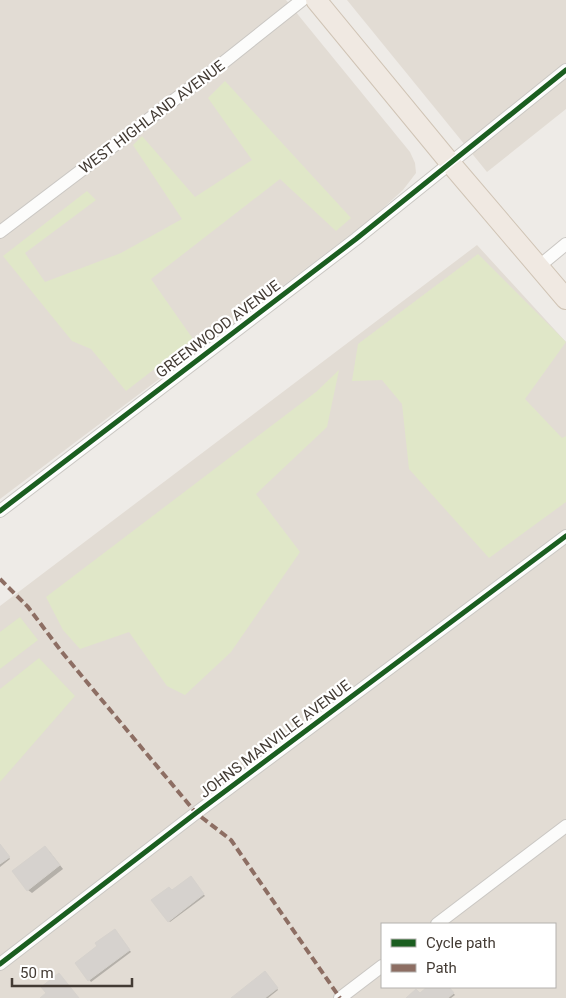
<svg xmlns="http://www.w3.org/2000/svg" width="566" height="998" font-family="Roboto,sans-serif">
<style>
.residential{fill:#e2dcd4;fill-rule:evenodd}
.green{fill:#e0e7c8}
.shadow{fill:#0003}
.building{fill:#d6d2ce;stroke:#d6d2cd}
.lines{fill:none;stroke-linecap:round;stroke-linejoin:round}
.street-casing{stroke:#cac7c3;stroke-width:14}
.primary-casing{stroke:#d0c4b5;stroke-width:22}
.street{stroke:#fcfcfb;stroke-width:12}
.primary{stroke:#f0e9e2;stroke-width:20}
.quiet{stroke:#8d6e63;stroke-width:4;stroke-dasharray:8 4;stroke-linecap:butt}
.cycleway-casing{stroke:#fff;stroke-width:8}
.cycleway{stroke:#1b5e20;stroke-width:5}
.labels{text-anchor:middle;dominant-baseline:central;stroke-width:4.5;stroke-linejoin:round;paint-order:stroke}
.street-label{font-size:15px;fill:#433b34;stroke:#fff}
</style>
<rect width="100%" height="100%" fill="#eeebe7"/>
<!-- residential -->
<g class="residential">
<polygon points="0,0 286,0 410,152 415,163 416,173 403,190 370,220 0,499"/>
<polygon points="347,0 566,0 566,109 487,172"/>
<path d="M477,245L566,342V998H0V606ZM382,924H555V987H382Z"/>
</g>
<!-- green -->
<g class="green">
<polygon points="225,81 351,218 336,231 280,179 151,279 193,339 126,391 91,349 72,341 3,256 87,191 96,200 25,253 45,282 121,253 182,219 133,145 142,136 195,197 252,160 208,98"/>
<polygon points="478,254 566,342 525,399 562,438 566,436 566,502 489,558 409,469 402,404 382,380 352,381 358,344"/>
<polygon points="339,370 327,427 256,494 300,552 231,652 185,695 167,686 129,632 80,649 63,630 46,597 316,392"/>
<polygon points="20,617 38,640 0,669 0,632"/>
<polygon points="39,658 75,696 0,782 0,689"/>
</g>
<!-- shadow -->
<g class="shadow">
<polygon points="0,845 10,859 0,867"/>
<polygon points="49,851 63,869 32,893 28,890"/>
<polygon points="190,878 205,896 170,922 169,921 172,892"/>
<polygon points="116,932 131,952 91,982 77,963"/>
<polygon points="265,973 278,990 268,998 233,998"/>
<polygon points="429,987 448,987 455,995 451,998 408,998 420,995"/>
</g>
<!-- building -->
<g class="building">
<polygon points="0,844 10,857 0,864"/>
<polygon points="45,846 60,865 27,891 12,871"/>
<polygon points="191,876 204,894 168,922 151,900 169,887 172,890"/>
<polygon points="115,929 130,950 88,981 75,963 97,946 95,943"/>
<polygon points="265,971 278,988 265,998 231,998"/>
<polygon points="59,973 79,998 40,998 46,993 41,987"/>
<polygon points="427,987 449,987 454,993 448,998 406,998 416,989 420,993"/>
</g>
<g class="lines">
<!-- street casing -->
<g class="street-casing">
<g id="street">
<polyline points="0,232 219,66 302,0"/>
<polyline points="538,267 566,244"/>
<polyline points="0,511 356,239 566,70"/>
<polyline points="437,924 566,826"/>
<polyline points="0,964 196,813 566,536"/>
<polyline points="340,998 382,966"/>
</g>
</g>
<!-- primary casing -->
<g class="primary-casing">
<polyline id="primary" points="316,0 451,164 566,299"/>
</g>
<!-- street -->
<use href="#street" class="street"/>
<!-- primary -->
<use href="#primary" class="primary"/>
<!-- quiet -->
<polyline class="quiet" points="0,579 28,607 61,651 196,813 231,840 340,998"/>
<!-- cycleway casing -->
<g class="cycleway-casing">
<g id="cycleway">
<polyline points="0,511 356,239 566,70"/>
<polyline points="0,964 196,813 566,536"/>
</g>
</g>
<!-- cycleway -->
<use href="#cycleway" class="cycleway"/>
</g>
<g class="labels">
<!-- street labels -->
<g class="street-label">
<text transform="translate(152 117) rotate(-37)">WEST HIGHLAND AVENUE</text>
<text transform="translate(218 329) rotate(-37)">GREENWOOD AVENUE</text>
<text transform="translate(275 739) rotate(-37)">JOHNS MANVILLE AVENUE</text>
</g>
</g>
<!-- legend -->
<rect x="381" y="923" width="175" height="65" fill="#ffffff" stroke="#b4b1ae"/>
<rect x="391" y="939" width="25" height="8" fill="#1b5e20" stroke="#b4b1ae"/>
<text x="426" y="948" font-size="15" fill="#433b34">Cycle path</text>
<rect x="391" y="964" width="25" height="8" fill="#8d6e63" stroke="#b4b1ae"/>
<text x="426" y="973" font-size="15" fill="#433b34">Path</text>
<!-- scale -->
<path d="M12 978v8h120v-8" fill="none" stroke="#433b34" stroke-width="2.5"/>
<text x="20" y="978" font-size="15" fill="#433b34" stroke="#ffffff" stroke-width="4" paint-order="stroke">50 m</text>
</svg>
